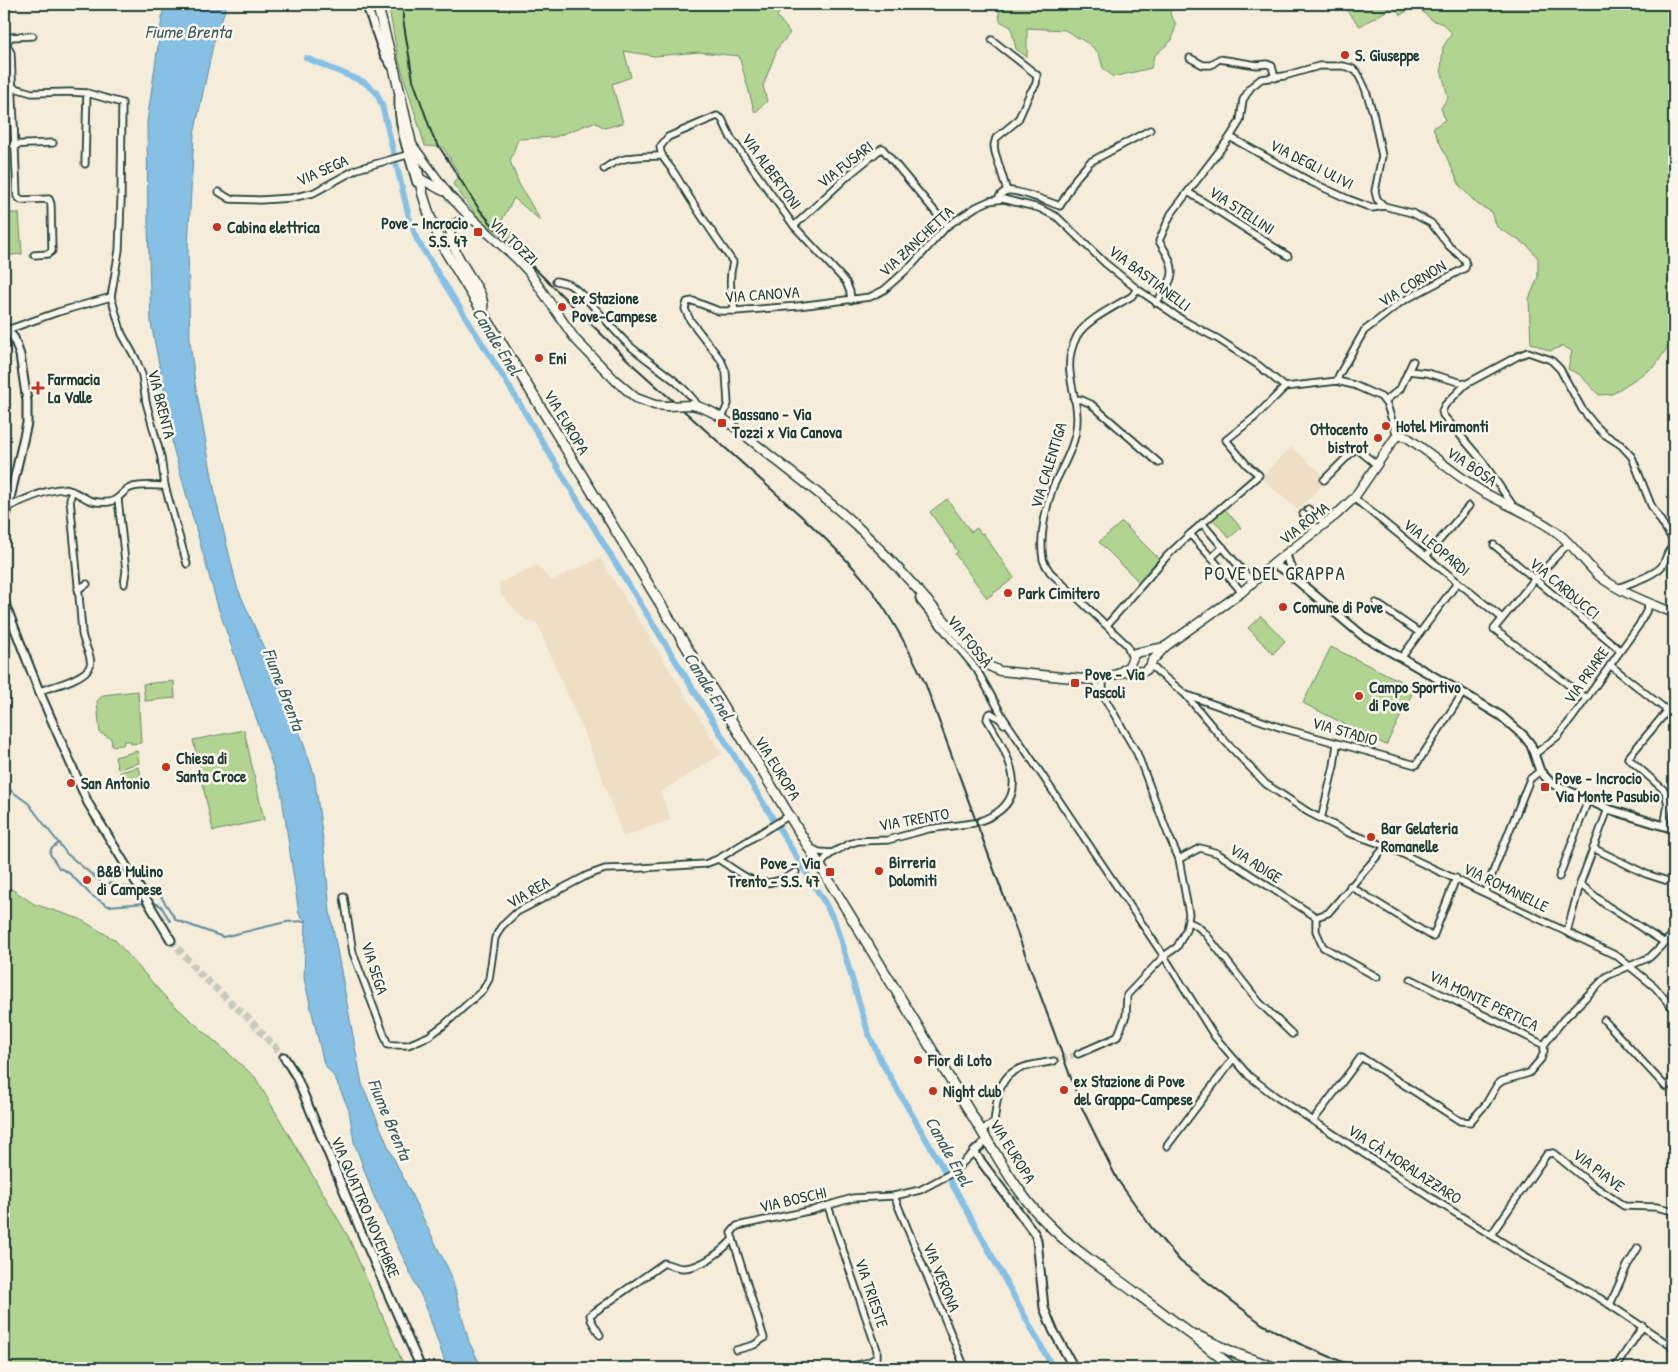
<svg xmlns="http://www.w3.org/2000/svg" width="1678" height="1372" font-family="'Patrick Hand',sans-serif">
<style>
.built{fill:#eedec4}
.green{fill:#b1d591;stroke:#688962}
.water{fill:#86c0e5;stroke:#5d8c9e}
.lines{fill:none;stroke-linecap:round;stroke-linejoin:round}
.stream{stroke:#5d8c9e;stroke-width:2}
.canal{stroke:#86c0e5;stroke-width:6}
.minor-tunnel{stroke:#cac9b9;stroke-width:5.5;stroke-dasharray:5.5 3;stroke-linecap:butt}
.tertiary-tunnel{stroke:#cac9b9;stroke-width:7;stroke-dasharray:7 3.5;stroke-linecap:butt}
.minor-casing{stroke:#1f3d34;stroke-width:9}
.tertiary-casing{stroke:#1f3d34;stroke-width:11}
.secondary-casing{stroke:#1f3d34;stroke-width:11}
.primary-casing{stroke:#1f3d34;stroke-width:12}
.trunk-casing{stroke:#1f3d34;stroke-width:12}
.minor{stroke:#fbf7ec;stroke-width:5.5}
.tertiary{stroke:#fbf7ec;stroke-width:7}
.secondary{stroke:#fbf7ec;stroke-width:8}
.primary{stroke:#fbf7ec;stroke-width:9}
.trunk{stroke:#fbf7ec;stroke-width:9}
.rail{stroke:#1f3d34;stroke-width:2}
.secondary-bridge-casing{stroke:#1f3d34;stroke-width:11;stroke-linecap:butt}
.secondary-bridge{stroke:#fbf7ec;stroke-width:8}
.poi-dot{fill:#c8321e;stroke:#fbf7ec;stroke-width:2}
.labels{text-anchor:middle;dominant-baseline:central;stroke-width:5;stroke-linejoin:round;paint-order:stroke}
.poi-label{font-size:16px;font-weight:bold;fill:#1f3d34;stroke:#fbf7ec;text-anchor:start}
.street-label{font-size:16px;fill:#1f3d34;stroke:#fbf7ec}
.water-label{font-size:18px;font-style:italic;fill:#395e60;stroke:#fbf7ec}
.quarter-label{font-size:19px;letter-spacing:1px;fill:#1f3d34;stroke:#fbf7ec}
</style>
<rect width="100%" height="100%" fill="#f5ecda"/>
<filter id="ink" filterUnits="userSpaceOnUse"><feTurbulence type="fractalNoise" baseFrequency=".02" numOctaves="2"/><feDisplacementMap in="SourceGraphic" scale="10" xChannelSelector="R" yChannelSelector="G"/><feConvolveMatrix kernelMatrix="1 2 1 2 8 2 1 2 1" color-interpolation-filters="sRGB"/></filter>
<g filter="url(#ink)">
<!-- built -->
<g class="built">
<polygon points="1291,447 1328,479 1298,510 1261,478"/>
<polygon points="600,558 722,754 660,792 671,819 623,837 595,759 537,623 525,620 501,594 499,583 537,565 551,581"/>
</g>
<!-- green -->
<g class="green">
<polygon points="388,4 785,4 777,16 790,33 777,49 763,86 767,101 755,113 739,56 699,52 654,56 624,51 631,77 612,84 623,123 605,128 594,122 555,137 518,139 510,161 519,184 541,221 514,198 502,220 526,249 481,221 453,184 459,174 443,147 425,146 399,61"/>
<polygon points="998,4 1172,4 1170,14 1176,24 1172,40 1154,56 1151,68 1113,77 1103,68 1099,53 1089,44 1065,30 1027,28 1027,57 1016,49 1011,27 1000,21"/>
<polygon points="1341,4 1674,4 1674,344 1667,348 1655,366 1612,394 1599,395 1579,374 1568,369 1572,351 1563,346 1550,351 1531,343 1529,299 1538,277 1538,258 1528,246 1497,227 1492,212 1477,204 1460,186 1433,128 1445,120 1441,108 1448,97 1441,69 1443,47 1452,33 1443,24 1432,20 1415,5 1401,15 1393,7 1360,26"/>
<polygon points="4,213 19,213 22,254 4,256"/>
<polygon points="947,499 971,532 977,528 981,534 983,533 1014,578 987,598 955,554 958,552 930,512"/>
<polygon points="1225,509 1241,528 1229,538 1213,519"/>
<polygon points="1122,522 1159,559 1138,581 1099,542"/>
<polygon points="1261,616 1285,641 1273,654 1248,628"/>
<polygon points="1331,647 1415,688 1386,745 1303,703"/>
<polygon points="174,681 175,698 145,701 143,684"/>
<polygon points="138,691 141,743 131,744 131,741 124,741 123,745 112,746 111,738 100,733 97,701 103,695"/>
<polygon points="244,730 264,820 213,831 193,740"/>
<polygon points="137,751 139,763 118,769 115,757"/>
<polygon points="139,767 142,781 122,784 120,772"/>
<polygon points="4,884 34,904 80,919 115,940 167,999 255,1077 348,1236 405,1368 4,1368"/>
</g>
<!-- water -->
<polygon class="water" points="164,4 227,4 213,45 194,135 188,247 190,342 195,383 217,504 237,587 295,719 314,774 324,847 330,912 362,1084 391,1153 451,1275 469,1342 482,1368 447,1368 425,1304 373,1194 354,1142 349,1110 335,1078 324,1064 304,978 306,921 299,914 281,790 218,607 173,447 166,400 151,323 148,225 147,122"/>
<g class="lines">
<!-- stream -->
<g class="stream">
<polyline points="4,786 28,803 67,854 100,881"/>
<polyline points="59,843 51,849 50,854 59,868 68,872 91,895 108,906 146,903"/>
<polyline points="109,883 124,887 136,888"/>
<polyline points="146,890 156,890 158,892 176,920 223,937 286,922 306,921"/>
<polyline points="155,903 161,906 170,921"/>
</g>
<!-- canal -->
<polyline class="canal" points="306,58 364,82 376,92 382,105 409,217 417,240 509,386 608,551 825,903 835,922 868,1032 881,1061 963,1203 1053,1368"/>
<!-- minor-tunnel -->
<polyline class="minor-tunnel" points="1054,1061 1078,1054"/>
<!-- tertiary-tunnel -->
<polyline class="tertiary-tunnel" points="171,940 199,973 248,1018 284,1057"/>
<!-- minor casing -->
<g class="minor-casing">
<g id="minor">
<polyline points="992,40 1037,75 1036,84 1030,93 1018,120 996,138 994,145 995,152 1007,191"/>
<polyline points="4,43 7,45 11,53 17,196 21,200 49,199 51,204 52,251 48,254 34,255"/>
<polyline points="5,44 11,37 33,36"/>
<polyline points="1190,58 1203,65 1211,65 1219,59 1257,65 1267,64 1272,66 1275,78"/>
<polyline points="4,85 32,93 70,92 87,93 122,103 121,200 119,250 111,297 122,334 136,359 142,375 146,402 161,457 165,486 187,564"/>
<path d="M398,97C397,127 408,155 416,183"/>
<polyline points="1230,137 1309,181 1348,199 1372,208 1384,206"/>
<polyline points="4,145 53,143"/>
<polyline points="85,164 87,93"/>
<path d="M604,169C619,156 642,156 661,156"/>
<polyline points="219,192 230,199 260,200 291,198 313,193 357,169 407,155"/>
<polyline points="1188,192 1288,256"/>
<path d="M998,199C1000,195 1002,192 1007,191C1017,189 1049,202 1060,206L1076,178L1090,162L1150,130"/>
<polyline points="794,226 850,174 882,148 947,226"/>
<path d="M556,281C560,282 566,283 570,285C593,301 609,327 629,345C651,365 683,382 698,406"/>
<path d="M1156,303C1176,275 1178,271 1159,241L1171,214L1230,137L1240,121L1243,100L1251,87L1261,79L1284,76L1319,66H1343L1351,68L1357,72L1365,88L1373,113L1382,156L1375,191L1377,199L1384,206L1412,213L1431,223L1449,246L1464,259L1466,264L1465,268L1401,302L1364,331L1339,375L1337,381"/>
<path d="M735,311C731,294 728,280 733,262C713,234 693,204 675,174C669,164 661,159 660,147L668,137L717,116L722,119L731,138L794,226L846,282L850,292L851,300"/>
<polyline points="4,331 58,312 111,297"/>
<polyline points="1408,371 1427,373 1466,384"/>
<polyline points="1074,399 1082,400 1091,404 1159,463"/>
<polyline points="1385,401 1400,389 1413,361"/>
<polyline points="722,418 728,404 726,372 721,360 690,320 685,309 687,302 693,301 719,311 735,311 798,306 870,297 884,290 912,265 947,226 976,207 989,201 1003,199 1039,208 1057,217 1105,263 1137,289 1184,321 1218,339 1258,365 1285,387"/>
<polyline points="1324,480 1356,448 1377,465"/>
<polyline points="1354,498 1502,618"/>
<polyline points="118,499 126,571 124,584"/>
<polyline points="1514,507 1483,462 1443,415 1442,411 1445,405 1466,384 1518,356 1528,352 1551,360 1560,369 1582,409 1594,424 1604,434 1621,445 1632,457 1651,505 1674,542"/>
<path d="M4,509C19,502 54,485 69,490C87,496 85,504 109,502C119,501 122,491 130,488C140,484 154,486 165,486"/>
<polyline points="1308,509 1326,524"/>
<polyline points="1303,514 1318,531"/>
<polyline points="1202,523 1253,583"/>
<polyline points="1190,534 1242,592"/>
<polyline points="1569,543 1534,580 1494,629 1586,698"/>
<polyline points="1494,545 1620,650"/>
<polyline points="1426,556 1469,506"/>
<polyline points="1211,558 1223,547"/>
<path d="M1618,588C1629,583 1654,576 1662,566C1667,558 1666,551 1674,545"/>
<polyline points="78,589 87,584"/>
<polyline points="922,594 919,598 920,601 977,670 1003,717 1167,961 1215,1037 1249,1076 1275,1096 1438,1202 1523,1255 1601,1299 1674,1348"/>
<polyline points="1376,603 1420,633"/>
<polyline points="1107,625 1167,556 1190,534 1259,475 1247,465 1226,440 1255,417 1285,387 1337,381 1354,385 1381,397 1387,405 1397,436"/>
<path d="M1132,658L1127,645L1050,572C1048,568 1044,564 1043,559C1039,539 1046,506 1053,487C1061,469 1073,450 1076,430C1082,396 1058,372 1077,336C1086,320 1116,306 1132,296L1137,289"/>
<polyline points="1401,658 1458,582"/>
<polyline points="1151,665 1158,672 1185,694 1222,738 1266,784 1308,812 1349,833 1386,846 1617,956 1655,987 1674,1010"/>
<polyline points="1610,665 1674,716"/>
<polyline points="1103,678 1103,695"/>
<path d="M39,691C51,687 85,679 90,666C93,656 83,644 82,633C79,589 74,544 70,499L72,491"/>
<polyline points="1187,695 1282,728 1416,765 1463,693"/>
<polyline points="1535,754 1558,736 1573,717 1639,625 1650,604"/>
<polyline points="1321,819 1334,766 1337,744"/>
<path d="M980,821C1037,801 1008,755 987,719L988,715L991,713L1000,719L1004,724"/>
<polyline points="1664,826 1668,805 1665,791 1628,758 1668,710"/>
<polyline points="811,848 819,852 832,853"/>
<polyline points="1593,848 1646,874 1674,883"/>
<path d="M718,859C750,879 760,894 796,872"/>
<polyline points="1179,859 1200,848 1217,853 1316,917 1328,913 1386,846"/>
<polyline points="820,866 826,858 832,853 849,844 858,841 888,840 928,829 974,823"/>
<polyline points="1559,877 1588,800"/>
<polyline points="1580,884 1606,905 1665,943"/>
<polyline points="1350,886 1433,937 1456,878"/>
<polyline points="1485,892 1530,779 1540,771"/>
<polyline points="344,897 353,953 388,1045 408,1045 429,1036 444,1025 483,990 489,979 495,938 501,927 517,912 588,875 605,869 641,868 705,864 718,859 790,815"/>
<polyline points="1316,917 1316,931 1323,947 1377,977"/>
<polyline points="1189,922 1197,926 1205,933 1259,1002 1292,1034"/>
<polyline points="1567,932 1580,884 1608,809"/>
<polyline points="1411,979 1544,1045"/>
<polyline points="1604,1020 1666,1087 1674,1079"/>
<polyline points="1544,1045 1563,1020 1607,976 1650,957 1674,933"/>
<polyline points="1078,1054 1117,1037 1126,1016 1127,995 1164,956 1177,947 1186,930 1189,914 1179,859 1168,834 1137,753 1094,680"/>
<polyline points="1313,1121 1361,1057 1460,1121 1470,1122 1486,1104 1497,1085 1502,1081 1529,1073 1541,1059 1544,1051 1544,1045"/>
<path d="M981,1130L994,1123C996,1108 997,1086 1009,1075C1020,1065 1041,1064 1054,1061"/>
<polyline points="1167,1146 1233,1059"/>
<polyline points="894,1196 965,1368"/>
<polyline points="828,1206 877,1350 877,1357 869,1362 845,1368"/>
<polyline points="1491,1235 1547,1154 1553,1153 1590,1183 1624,1206 1656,1207 1674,1211"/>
<polyline points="1610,1305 1627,1266 1638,1248"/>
<path d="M600,1335L591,1320L590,1315L593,1313L664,1263C670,1265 677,1268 684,1268C702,1267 721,1252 733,1239"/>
<polyline points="736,1350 754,1345 764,1338 731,1233 737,1226 813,1210 853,1198 894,1196 920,1190 952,1173 974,1152"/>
<polyline points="1615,1368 1643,1326"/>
</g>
</g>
<!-- tertiary casing -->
<g class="tertiary-casing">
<g id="tertiary">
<polyline points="366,4 384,54 391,65"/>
<polyline points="4,326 14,338 20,355 27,401 27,423 4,525"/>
<polyline points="1286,554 1289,564 1296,576"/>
<polyline points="1273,564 1286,571 1363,636 1463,693 1501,716 1524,736 1531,745 1540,771 1551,783 1608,809 1674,829"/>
<polyline points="4,601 39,691 88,803 171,940"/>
<polyline points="284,1057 296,1076 364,1239 421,1368"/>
<polyline points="987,1140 974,1152 1035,1234 1037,1240 1044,1308 1053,1330 1074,1368"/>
</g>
</g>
<!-- secondary casing -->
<g class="secondary-casing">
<g id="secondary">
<polyline points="413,146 449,195 465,212 517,259 529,272 575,339 615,380 636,398 655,405 667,406"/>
<polyline points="419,178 443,191"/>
<path d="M472,220C422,219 474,277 481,295C484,301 483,308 484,314"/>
<path d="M692,405C719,410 741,433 762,449C795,476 831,501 862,531C903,571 941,616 979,660L991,667L1000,671L1094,680L1125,672L1145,671L1150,667L1152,661L1166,646L1242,592L1273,564L1336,515L1354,498L1395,438L1397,436H1405C1432,454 1455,475 1483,492C1508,506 1536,516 1559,534C1574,546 1585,563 1599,576C1621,593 1649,603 1674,613"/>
<polyline points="1120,672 1129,666 1135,653 1165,647"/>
</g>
</g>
<!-- primary casing -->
<g class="primary-casing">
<polyline id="primary" points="377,4 395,72 423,195 430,217 446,252 987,1140"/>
</g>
<!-- trunk casing -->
<g class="trunk-casing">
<g id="trunk">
<path d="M987,1140C1005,1169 1022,1199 1047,1223C1069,1246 1096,1264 1121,1282C1159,1310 1198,1338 1233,1368"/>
<polyline points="1198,1336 1237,1354 1276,1368"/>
</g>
</g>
<!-- minor -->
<use href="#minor" class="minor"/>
<!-- tertiary -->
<use href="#tertiary" class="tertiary"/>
<!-- secondary -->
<use href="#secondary" class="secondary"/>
<!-- primary -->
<use href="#primary" class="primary"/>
<!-- trunk -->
<use href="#trunk" class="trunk"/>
<!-- rail -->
<path class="rail" d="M403,4V19L413,80L433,137L479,209L495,228L532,266L634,366L810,524C829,542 848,560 864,580C889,612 908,647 925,683L1082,1108L1117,1179L1151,1227L1180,1261L1262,1324L1300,1344L1357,1368"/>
<!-- secondary-bridge casing -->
<g class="secondary-bridge-casing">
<polyline id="secondary-bridge" points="667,406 692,405"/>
</g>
<!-- secondary-bridge -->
<use href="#secondary-bridge" class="secondary-bridge"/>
</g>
</g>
<!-- markers -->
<g class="poi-dot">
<circle cx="1345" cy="55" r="5"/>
<circle cx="217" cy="227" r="5"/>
<rect x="473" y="227" width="10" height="10" rx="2.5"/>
<circle cx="562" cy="307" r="5"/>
<circle cx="539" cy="358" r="5"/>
<path d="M35.5 380.5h5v5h5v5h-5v5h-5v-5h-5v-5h5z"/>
<rect x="717" y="418" width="10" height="10" rx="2.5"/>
<circle cx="1386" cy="426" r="5"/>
<circle cx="1378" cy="438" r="5"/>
<circle cx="1008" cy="593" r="5"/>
<circle cx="1283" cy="607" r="5"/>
<rect x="1070" y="678" width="10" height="10" rx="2.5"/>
<circle cx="1359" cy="696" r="5"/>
<circle cx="166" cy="767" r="5"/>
<circle cx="71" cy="783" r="5"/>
<rect x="1540" y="782" width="10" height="10" rx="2.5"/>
<circle cx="1371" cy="837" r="5"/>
<circle cx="879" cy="871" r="5"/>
<rect x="825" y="867" width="10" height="10" rx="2.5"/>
<circle cx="87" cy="880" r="5"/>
<circle cx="918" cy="1060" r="5"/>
<circle cx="1064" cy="1090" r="5"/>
<circle cx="933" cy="1091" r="5"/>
</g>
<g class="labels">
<!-- poi labels -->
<g class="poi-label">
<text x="1355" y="55">S. Giuseppe</text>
<text x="468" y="223" text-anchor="end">Pove - Incrocio<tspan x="468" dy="18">S.S. 47</tspan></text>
<text x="227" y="227">Cabina elettrica</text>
<text x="572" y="298">ex Stazione<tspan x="572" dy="18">Pove-Campese</tspan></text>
<text x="549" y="358">Eni</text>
<text x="48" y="379">Farmacia<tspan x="48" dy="18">La Valle</tspan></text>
<text x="732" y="414">Bassano - Via<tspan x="732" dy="18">Tozzi x Via Canova</tspan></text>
<text x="1396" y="426">Hotel Miramonti</text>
<text x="1368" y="429" text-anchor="end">Ottocento<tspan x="1368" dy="18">bistrot</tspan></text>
<text x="1018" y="593">Park Cimitero</text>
<text x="1293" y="607">Comune di Pove</text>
<text x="1085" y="674">Pove - Via<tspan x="1085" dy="18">Pascoli</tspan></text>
<text x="1369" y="687">Campo Sportivo<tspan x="1369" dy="18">di Pove</tspan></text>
<text x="176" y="758">Chiesa di<tspan x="176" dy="18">Santa Croce</tspan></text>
<text x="1555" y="778">Pove - Incrocio<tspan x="1555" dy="18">Via Monte Pasubio</tspan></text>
<text x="81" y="783">San Antonio</text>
<text x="1381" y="828">Bar Gelateria<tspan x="1381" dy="18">Romanelle</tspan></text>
<text x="889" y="862">Birreria<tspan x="889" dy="18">Dolomiti</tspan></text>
<text x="820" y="863" text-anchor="end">Pove - Via<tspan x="820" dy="18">Trento - S.S. 47</tspan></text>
<text x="97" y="871">B&amp;B Mulino<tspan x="97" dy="18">di Campese</tspan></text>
<text x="928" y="1060">Fior di Loto</text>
<text x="1074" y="1081">ex Stazione di Pove<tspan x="1074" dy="18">del Grappa-Campese</tspan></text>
<text x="943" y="1091">Night club</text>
</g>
<!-- street labels -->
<g class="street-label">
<text transform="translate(845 164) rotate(-38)">VIA FUSARI</text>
<text transform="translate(1312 164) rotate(27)">VIA DEGLI ULIVI</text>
<text transform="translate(322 170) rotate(-24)">VIA SEGA</text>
<text transform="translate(772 171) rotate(54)">VIA ALBERTONI</text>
<text transform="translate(1242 210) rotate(33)">VIA STELLINI</text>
<text transform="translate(514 241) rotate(44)">VIA TOZZI</text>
<text transform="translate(916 241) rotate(-43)">VIA ZANCHETTA</text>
<text transform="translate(1150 278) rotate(37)">VIA BASTIANELLI</text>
<text transform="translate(1412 283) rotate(-31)">VIA CORNON</text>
<text transform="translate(762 294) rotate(-4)">VIA CANOVA</text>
<text transform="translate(162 404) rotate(76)">VIA BRENTA</text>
<text transform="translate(567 422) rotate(59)">VIA EUROPA</text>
<text transform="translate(1048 465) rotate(-73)">VIA CALENTIGA</text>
<text transform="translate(1472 466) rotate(34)">VIA BOSA</text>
<text transform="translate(1304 523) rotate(-38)">VIA ROMA</text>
<text transform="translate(1437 547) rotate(39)">VIA LEOPARDI</text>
<text transform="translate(1565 588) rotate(40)">VIA CARDUCCI</text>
<text transform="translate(970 641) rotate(52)">VIA FOSSÀ</text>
<text transform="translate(1586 675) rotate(-55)">VIA PRIARE</text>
<text transform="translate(1345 731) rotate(16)">VIA STADIO</text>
<text transform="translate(778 768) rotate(58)">VIA EUROPA</text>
<text transform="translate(914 819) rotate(-10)">VIA TRENTO</text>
<text transform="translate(1256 863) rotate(33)">VIA ADIGE</text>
<text transform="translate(1506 887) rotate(26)">VIA ROMANELLE</text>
<text transform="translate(528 892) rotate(-30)">VIA REA</text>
<text transform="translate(375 968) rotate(72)">VIA SEGA</text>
<text transform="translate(1484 1000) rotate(26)">VIA MONTE PERTICA</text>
<text transform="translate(1013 1151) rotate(58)">VIA EUROPA</text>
<text transform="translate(1405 1164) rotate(33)">VIA CÀ MORALAZZARO</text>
<text transform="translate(1599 1170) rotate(37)">VIA PIAVE</text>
<text transform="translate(793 1199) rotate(-13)">VIA BOSCHI</text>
<text transform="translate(366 1207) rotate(67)">VIA QUATTRO NOVEMBRE</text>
<text transform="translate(942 1277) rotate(68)">VIA VERONA</text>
<text transform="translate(872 1293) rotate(71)">VIA TRIESTE</text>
</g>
<!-- water labels -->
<g class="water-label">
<text x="188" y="31">Fiume Brenta</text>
<text transform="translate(497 341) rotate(58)">Canale Enel</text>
<text transform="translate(709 686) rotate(58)">Canale Enel</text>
<text transform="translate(284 689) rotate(69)">Fiume Brenta</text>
<text transform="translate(390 1119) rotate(67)">Fiume Brenta</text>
<text transform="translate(949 1151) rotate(61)">Canale Enel</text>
</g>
<!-- quarter labels -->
<g class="quarter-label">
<text x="1275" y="573">POVE DEL GRAPPA</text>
</g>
</g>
<!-- margin -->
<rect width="1678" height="1372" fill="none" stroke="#fbf7ec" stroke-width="20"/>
<rect x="10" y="10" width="1658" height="1352" fill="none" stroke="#1f3d34" stroke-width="2" filter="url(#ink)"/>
</svg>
